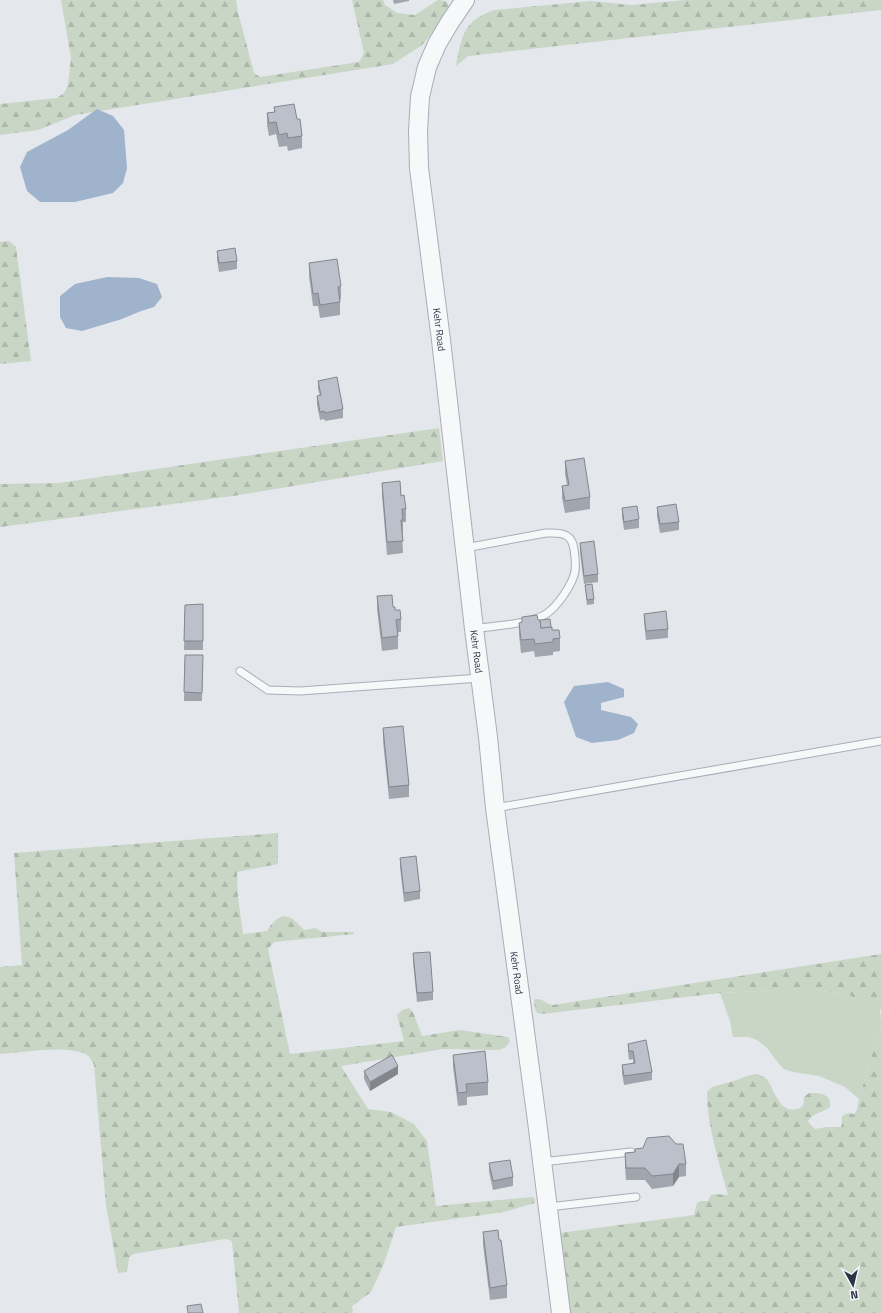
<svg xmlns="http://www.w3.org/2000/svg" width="881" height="1313" font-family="'Titillium Web',sans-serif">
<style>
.green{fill:#c9d6c5}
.forest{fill:url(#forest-firs)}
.water{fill:#9fb4cc}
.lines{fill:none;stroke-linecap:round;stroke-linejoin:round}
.service-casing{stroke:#a9aeb7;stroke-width:9}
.tertiary-casing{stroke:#a9aeb7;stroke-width:20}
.service{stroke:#f7f8fa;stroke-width:7}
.tertiary{stroke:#f7f8fa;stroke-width:18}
.wall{fill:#a1a5ae}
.shaded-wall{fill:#83868d}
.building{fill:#bbc0ca;stroke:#83868d}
.labels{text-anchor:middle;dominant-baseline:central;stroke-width:4;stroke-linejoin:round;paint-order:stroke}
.street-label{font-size:10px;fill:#2b3445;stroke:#f4f6f9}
</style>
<defs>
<pattern id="forest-firs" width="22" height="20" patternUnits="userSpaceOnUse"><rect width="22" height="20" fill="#c9d6c5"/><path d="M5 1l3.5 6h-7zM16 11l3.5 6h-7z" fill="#adb8ab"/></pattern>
</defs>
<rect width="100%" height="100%" fill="#e4e7ec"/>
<!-- green -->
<polygon class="green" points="778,990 815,990 849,995 880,1009 881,1024 859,1099 845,1087 819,1076 793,1072 784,1069 779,1064 767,1048 757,1040 749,1037 733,1037 730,1021 720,993"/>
<!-- forest -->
<g class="forest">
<polygon points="61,0 236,0 238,12 254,73 260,77 359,62 364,53 352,0 383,0 385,5 397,13 415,15 438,0 446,1 449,6 440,24 422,45 393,64 75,115 38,130 0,135 0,104 57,98 64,93 68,85 71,58"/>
<path d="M686,0H881V10L468,56L456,66C462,36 462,22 494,10L591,1L631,5Z"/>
<polygon points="9,241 16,247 31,361 0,364 0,242"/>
<polygon points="439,428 443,461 233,496 0,527 0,484 59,483"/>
<path d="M278,833V864L237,872L238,897L243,934L267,931C271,924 279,913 289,917C294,919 300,926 304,930L315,928L322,932H353L354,934L274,942L268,949L290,1054L404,1041L397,1015L402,1010L409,1008L413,1012L422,1036L460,1030L508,1037L510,1041L506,1047L499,1050L443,1049L341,1066L368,1109L391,1112L414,1124L427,1141L436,1206L532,1197L535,1199V1203L504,1212L396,1227L383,1266L371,1292L352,1306L353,1313H239L232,1242L230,1240L225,1239L133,1254L129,1258L127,1272L118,1273L106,1205L94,1065C92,1061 90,1057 87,1055C68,1044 22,1053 0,1054V967L22,965L14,853Z"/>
<path d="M881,954V1010L849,995L815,990H778L720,993L542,1014L537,1013L535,1008L534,1001L535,999C543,998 546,1004 553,1005Z"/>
<path d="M881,1024V1313H570L560,1233L694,1215L697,1203L701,1201H708L710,1196L714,1194L728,1195C719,1161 707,1127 707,1092L712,1087L737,1080L750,1075L757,1074L766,1078C774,1088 779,1114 797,1109C804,1107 804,1104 804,1097L809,1093C820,1093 831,1093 830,1107C822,1113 814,1112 808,1121L810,1124L815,1129L826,1127H841L842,1123V1116L848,1113L854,1114L857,1110L859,1099Z"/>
</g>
<!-- water -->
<g class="water">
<polygon points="97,109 113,116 124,130 127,168 123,183 113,193 75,202 40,202 27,191 20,167 27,152 68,130"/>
<polygon points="107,277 139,278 157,284 162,297 154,307 141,311 122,319 82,331 66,328 60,317 60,296 75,284"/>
<polygon points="608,682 624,689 624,697 601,703 601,710 631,717 638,724 634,733 618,740 592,743 576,737 564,702 574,686"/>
</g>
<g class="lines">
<!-- service casing -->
<g class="service-casing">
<g id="service">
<path d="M465,548L546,533C552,533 562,532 567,536C572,539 573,544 574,549C575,556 576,564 575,571C573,584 557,607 546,614C530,624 494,626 474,629"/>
<polyline points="240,671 268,690 300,691 480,678"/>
<polyline points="495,808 881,741"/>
<polyline points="542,1162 631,1152"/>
<polyline points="548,1207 636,1197"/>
</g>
</g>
<!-- tertiary casing -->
<g class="tertiary-casing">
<g id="tertiary">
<path id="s1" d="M465,0L450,22L437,44L427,67L420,97L418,131L419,168L441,340L474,629L488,737L495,808L537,1121L561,1313"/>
</g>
</g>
<!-- service -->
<use href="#service" class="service"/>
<!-- tertiary -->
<use href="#tertiary" class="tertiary"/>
</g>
<!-- wall -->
<g class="wall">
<polygon points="393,0 409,0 409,1 394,4"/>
<polygon points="274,107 297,119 302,136 302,148 288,151 287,146 279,147 276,134 269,136 267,125 267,113 274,112"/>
<polygon points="217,251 237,261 237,269 219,272 217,259"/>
<polygon points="309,263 341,286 341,299 340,299 340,315 320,318 318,306 313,306 309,276"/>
<polygon points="318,381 343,409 343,418 325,421 324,419 320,420 317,405 317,396 320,396 318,389"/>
<polygon points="565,461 590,497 590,509 565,513 562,498 562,486 567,485 565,474"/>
<polygon points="382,483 401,496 406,509 406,522 403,522 403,532 402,532 403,553 387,555 382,495"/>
<polygon points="657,507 679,522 679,530 660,533 657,516"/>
<polygon points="622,508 639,519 639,528 624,530 622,517"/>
<polygon points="580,543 598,574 598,582 584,584 580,552"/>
<polygon points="585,585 594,599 594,604 587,605"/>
<polygon points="377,596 393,607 401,619 401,632 398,632 398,649 382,651 377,609"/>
<polygon points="203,604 203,650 184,650 185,605"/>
<polygon points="644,614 668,629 668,638 646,640 644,622"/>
<polygon points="522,617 538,620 552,630 560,638 560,651 553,652 553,655 535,657 534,651 521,653 519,635 519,623 522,622"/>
<polygon points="185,655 203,655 202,701 184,701"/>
<polygon points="383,728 409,785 409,797 389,799 383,741"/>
<polygon points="400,858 420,891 420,899 404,902 400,867"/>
<polygon points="413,953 433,992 433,1000 417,1002 413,962"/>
<polygon points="628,1044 652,1072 652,1080 624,1085 622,1073 622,1065 633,1063 633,1059 629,1060 628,1052"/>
<polygon points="453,1055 488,1082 488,1095 467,1097 467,1105 458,1106 453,1067"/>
<polygon points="364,1071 398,1074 370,1091 364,1079"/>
<polygon points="635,1149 686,1164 686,1176 679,1177 673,1186 652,1189 645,1180 626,1180 625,1166 625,1153 635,1152"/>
<polygon points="489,1163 513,1177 513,1186 493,1190 489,1172"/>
<polygon points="483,1232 499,1240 507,1285 507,1298 490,1300 483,1245"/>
</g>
<!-- shaded-wall -->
<g class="shaded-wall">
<polygon points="398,1066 398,1074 370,1091 370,1082"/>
<polygon points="679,1164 679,1177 673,1186 673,1174"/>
</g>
<!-- building -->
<g class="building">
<polygon points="294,104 297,119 300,119 302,136 288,138 287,133 279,135 276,122 269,123 267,113 275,112 274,107"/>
<polygon points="235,248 237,261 219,263 217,251"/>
<polygon points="337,259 341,286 338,287 340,302 320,305 318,293 313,294 309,263"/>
<polygon points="337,377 343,409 325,413 324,411 320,412 317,396 321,395 318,381"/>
<polygon points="584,458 590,497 565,501 562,486 569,485 565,461"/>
<polygon points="400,481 401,496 404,495 406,509 402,509 403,520 401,520 403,541 387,542 382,483"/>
<polygon points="676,504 679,522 660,524 657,507"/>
<polygon points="637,506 639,519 624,522 622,508"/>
<polygon points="594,541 598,574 584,576 580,543"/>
<polygon points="592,584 594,599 587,600 585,585"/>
<polygon points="392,595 393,607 395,607 395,610 400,610 401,619 396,620 398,636 382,638 377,596"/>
<polygon points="203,604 203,641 184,641 185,605"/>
<polygon points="666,611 668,629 646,631 644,614"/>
<polygon points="537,615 538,620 540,620 541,628 552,627 552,630 559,630 560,638 553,639 553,642 535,644 534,639 521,640 519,623 522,622 522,617"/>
<polygon points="550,619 551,627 541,628 540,620"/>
<polygon points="185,655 203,655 202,693 184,692"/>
<polygon points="403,726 409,785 389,787 383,728"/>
<polygon points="416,856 420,891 404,893 400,858"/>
<polygon points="430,952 433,992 417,993 413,953"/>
<polygon points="646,1040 652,1072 624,1076 622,1065 635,1063 633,1051 629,1051 628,1044"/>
<polygon points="485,1051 488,1082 466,1084 467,1092 458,1093 453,1055"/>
<polygon points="392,1055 398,1066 370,1082 364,1071"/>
<polygon points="669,1136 676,1144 683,1144 686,1164 679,1164 673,1174 652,1176 645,1168 626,1168 625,1153 635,1152 635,1149 643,1148 647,1138"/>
<polygon points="510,1160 513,1177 493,1181 489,1163"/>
<polygon points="498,1230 499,1240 501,1240 507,1285 490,1288 483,1232"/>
<polygon points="201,1304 203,1313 188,1313 187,1306"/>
</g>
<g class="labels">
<!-- street labels -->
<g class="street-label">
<text stroke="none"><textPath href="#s1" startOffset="342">Kehr Road</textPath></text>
<text stroke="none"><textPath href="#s1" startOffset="666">Kehr Road</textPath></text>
<text stroke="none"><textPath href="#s1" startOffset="990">Kehr Road</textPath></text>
</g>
</g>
<!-- north arrow -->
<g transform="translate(853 1285) rotate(172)" stroke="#f4f6f9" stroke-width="3" paint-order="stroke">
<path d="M0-3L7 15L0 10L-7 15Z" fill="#2b3445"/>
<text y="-6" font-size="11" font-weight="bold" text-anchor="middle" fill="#2b3445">N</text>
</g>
</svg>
